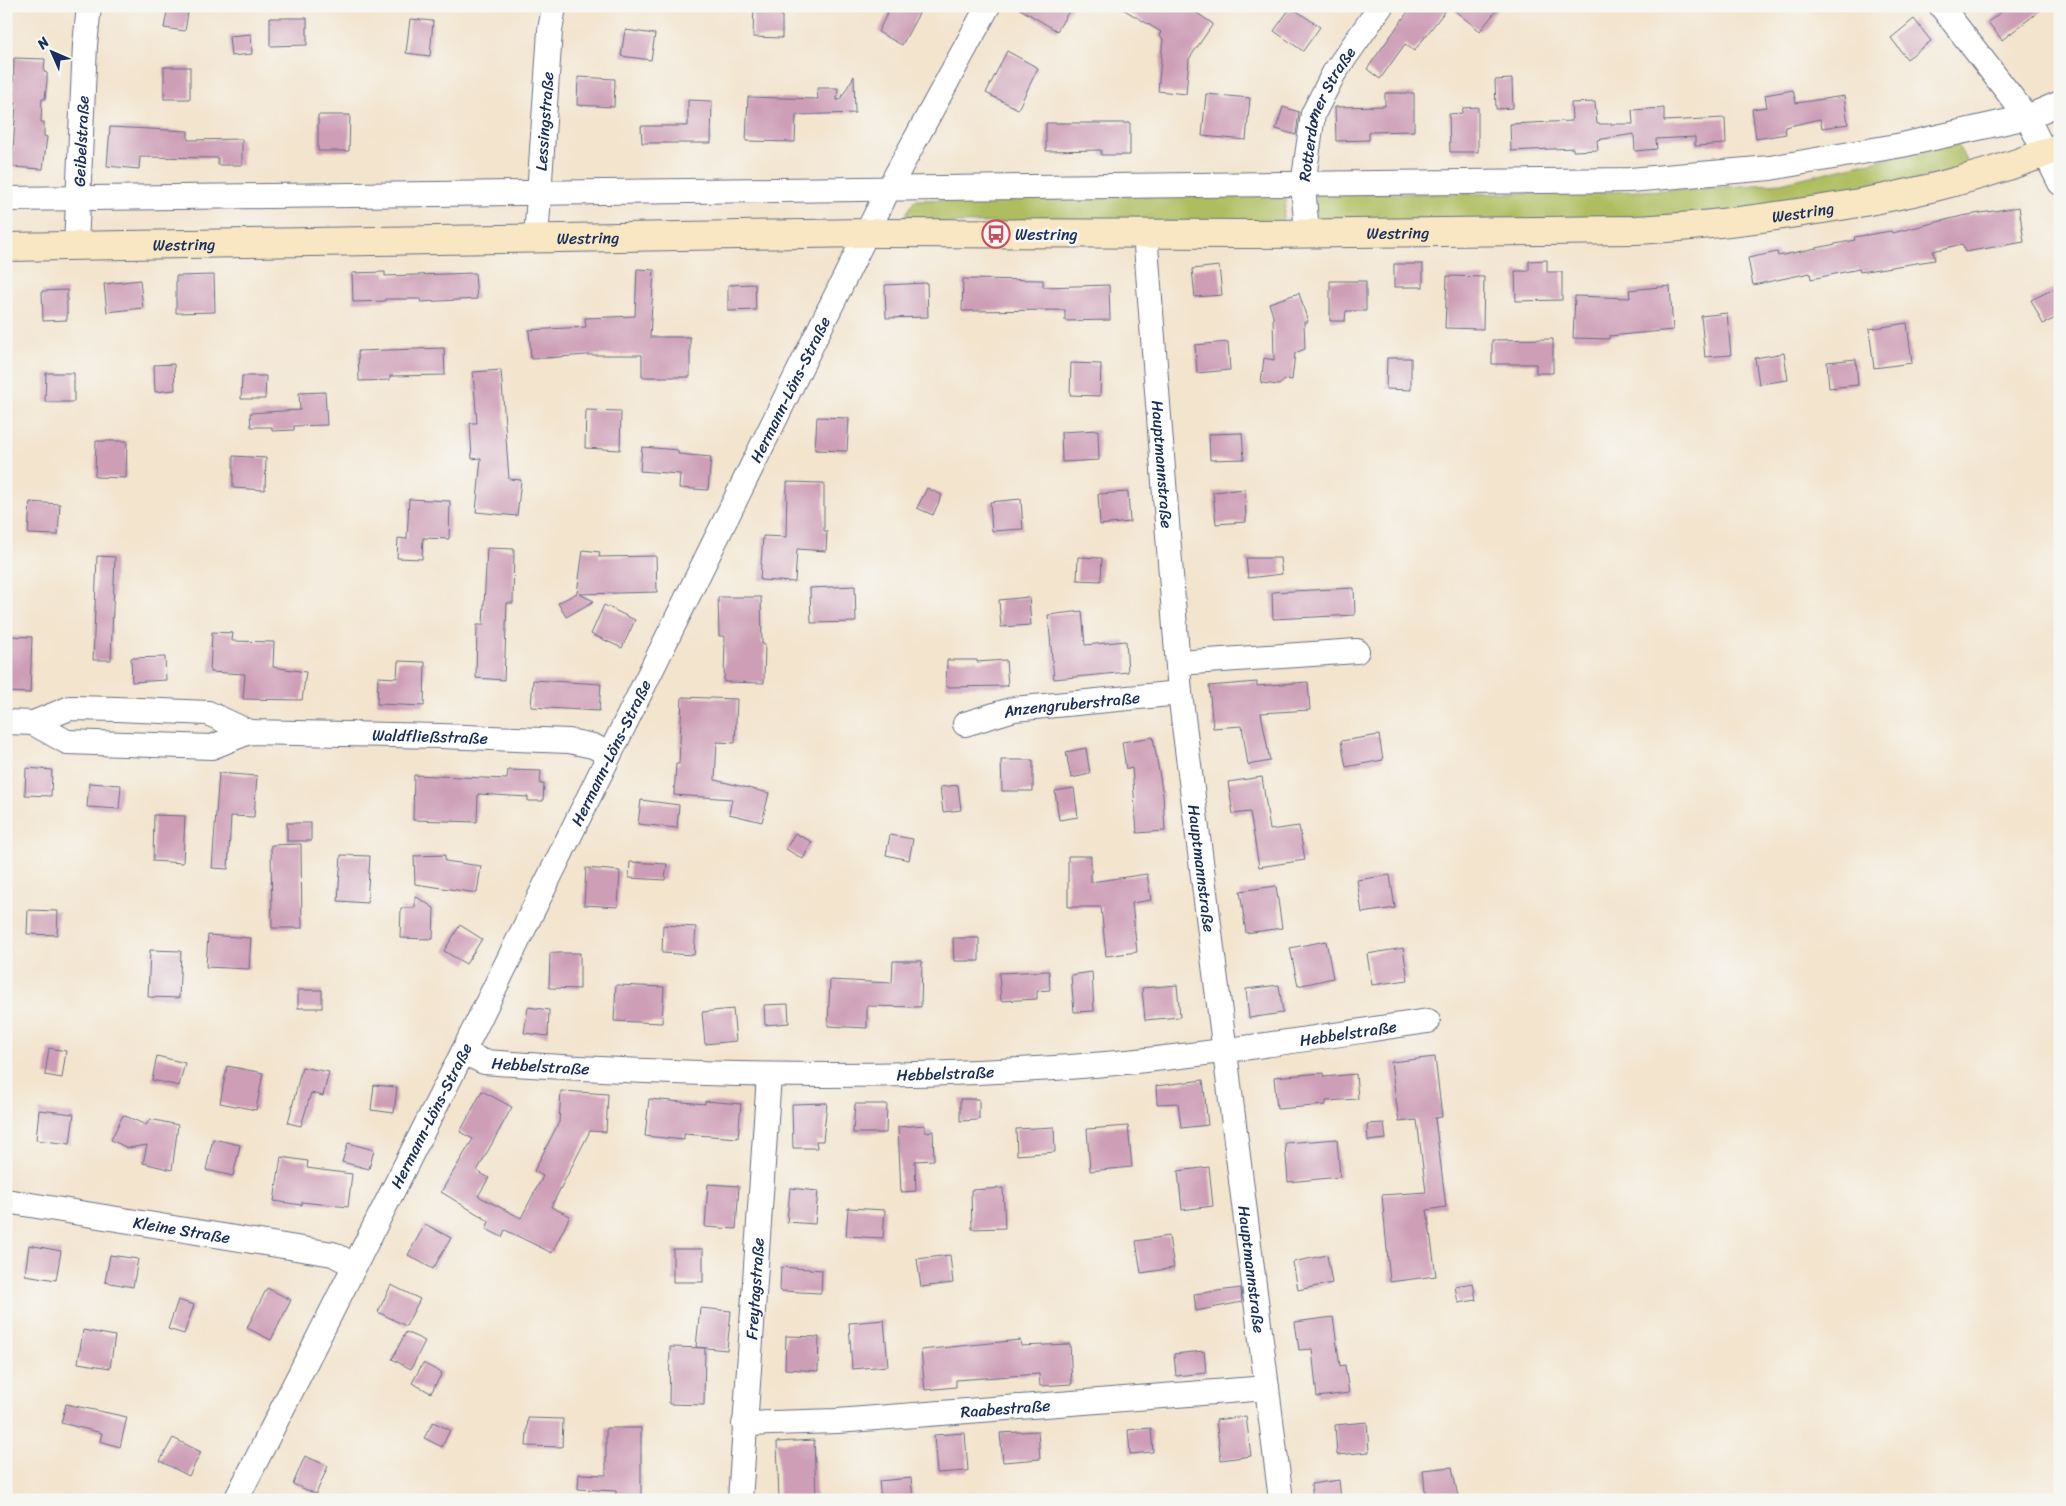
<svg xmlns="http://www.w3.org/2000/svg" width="2066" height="1506" font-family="Sriracha,sans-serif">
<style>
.green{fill:#aebd5f;stroke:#64765e}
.building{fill:#cd9eb6}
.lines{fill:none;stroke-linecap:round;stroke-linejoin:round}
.street-casing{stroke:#676e85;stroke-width:26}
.secondary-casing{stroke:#676e85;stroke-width:30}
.street{stroke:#fff;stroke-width:24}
.secondary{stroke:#f9e7c3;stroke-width:28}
.labels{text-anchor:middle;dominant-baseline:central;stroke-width:5;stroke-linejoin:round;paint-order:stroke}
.street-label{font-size:16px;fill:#1b2f5e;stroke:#f6f6f2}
.poi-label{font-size:16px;fill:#1b2f5e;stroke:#f6f6f2;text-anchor:start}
</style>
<rect width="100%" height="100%" fill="#f6f6f2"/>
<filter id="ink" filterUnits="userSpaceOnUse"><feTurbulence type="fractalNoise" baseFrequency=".02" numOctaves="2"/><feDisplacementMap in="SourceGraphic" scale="10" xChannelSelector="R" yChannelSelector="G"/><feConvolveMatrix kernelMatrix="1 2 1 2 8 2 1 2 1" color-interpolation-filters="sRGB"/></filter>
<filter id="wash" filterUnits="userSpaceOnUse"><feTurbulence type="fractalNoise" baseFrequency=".0096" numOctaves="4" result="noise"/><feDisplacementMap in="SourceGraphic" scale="20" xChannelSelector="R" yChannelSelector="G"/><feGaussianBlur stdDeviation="1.12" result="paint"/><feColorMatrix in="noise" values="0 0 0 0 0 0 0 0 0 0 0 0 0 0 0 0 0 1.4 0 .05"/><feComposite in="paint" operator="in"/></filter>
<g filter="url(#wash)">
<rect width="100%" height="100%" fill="#f3e4ce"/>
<!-- green -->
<g class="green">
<path d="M1956,142L1970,168L1759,214L1625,222L1314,221L1315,194C1470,193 1626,196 1781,183Z"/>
<polygon points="1288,192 1282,222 900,223 915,200"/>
</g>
<g id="blocks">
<!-- building -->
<g class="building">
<polygon points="168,6 189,6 185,31 164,28"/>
<polygon points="754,6 782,6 782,38 753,37"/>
<polygon points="891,6 923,6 902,45 878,32"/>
<polygon points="1015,6 1072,6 1057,31"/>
<polygon points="1118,6 1187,6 1213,24 1189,59 1186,94 1158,91 1163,39 1159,36 1161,32"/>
<polygon points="1412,6 1449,6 1414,51 1405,44 1380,79 1367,69"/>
<polygon points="1449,6 1500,6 1480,31"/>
<polygon points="2009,6 2046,6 2002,40 1988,22"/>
<polygon points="1291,7 1320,27 1303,51 1274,31"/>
<polygon points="270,18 307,18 307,45 270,46"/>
<polygon points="410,19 433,21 430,56 406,53"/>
<polygon points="1914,19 1931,41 1907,59 1891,38"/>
<polygon points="625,30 655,34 651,60 621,56"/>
<polygon points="251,34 252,54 231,56 229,36"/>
<polygon points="1007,51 1038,68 1018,109 986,93"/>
<polygon points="14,58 45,59 44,72 47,73 47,81 45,99 42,99 41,122 44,122 44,136 47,137 43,169 12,167 16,103 13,103"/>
<rect x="164" y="67" width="26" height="32"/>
<polygon points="854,76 855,113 796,115 795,142 746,141 748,97 818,99 817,88 838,88 837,100 840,100"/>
<polygon points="578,77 615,79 614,107 577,105"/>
<polygon points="1512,79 1513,108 1496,109 1495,80"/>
<polygon points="1793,90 1796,103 1844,96 1848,124 1822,128 1820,119 1785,127 1786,134 1756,139 1752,109 1767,107 1765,95"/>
<polygon points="1385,93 1414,93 1414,131 1369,132 1369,140 1336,141 1335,107 1385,106"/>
<polygon points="1206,94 1250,98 1246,140 1202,136"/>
<polygon points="688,100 712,101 711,143 642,143 641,126 688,126"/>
<polygon points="1595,102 1597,124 1633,124 1632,110 1664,108 1664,121 1725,118 1726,144 1695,146 1695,137 1656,139 1657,149 1635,151 1634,134 1597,140 1598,150 1573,151 1573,148 1511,151 1510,124 1572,121 1571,103"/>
<polygon points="1283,107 1299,112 1296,135 1276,129"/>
<polygon points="1478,107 1478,152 1450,152 1449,114 1462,113 1463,108"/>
<polygon points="318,115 350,115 349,151 318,151"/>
<polygon points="1046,123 1130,123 1130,155 1101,155 1101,150 1046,151"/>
<polygon points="110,127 188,131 188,140 242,139 242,165 218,165 218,158 140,157 139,169 107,166"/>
<polygon points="2019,207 2024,242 1965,252 1962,244 1933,251 1935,260 1860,272 1859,269 1811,279 1810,273 1753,285 1748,258 1777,252 1778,256 1855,240 1854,237 1891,231 1892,233 1962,216"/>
<polygon points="1547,260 1547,272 1562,272 1562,300 1516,301 1515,271 1529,271 1529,261"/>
<rect x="1394" y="264" width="29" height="23"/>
<polygon points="1219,266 1222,295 1195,297 1192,269"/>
<polygon points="637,269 654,270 650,337 690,337 690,377 642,377 642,355 587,355 531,359 529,330 586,327 585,318 635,316"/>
<polygon points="385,272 385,276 475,273 477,299 420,302 421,299 385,299 385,301 353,302 352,273"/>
<polygon points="214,275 215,312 176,313 176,276"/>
<polygon points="1447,276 1484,277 1483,329 1445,328"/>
<polygon points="963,279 1043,280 1043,287 1109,285 1110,320 1065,321 1065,310 962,311"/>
<polygon points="140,280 143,308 107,312 104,284"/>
<polygon points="1330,281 1366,281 1366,311 1346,311 1345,321 1330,321"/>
<polygon points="927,283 928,317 886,318 885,285"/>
<polygon points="755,284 756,310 728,311 728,285"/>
<polygon points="1670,286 1673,330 1609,336 1609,339 1573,338 1575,296 1630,298 1629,290"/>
<polygon points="2060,286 2060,316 2043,324 2031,300"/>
<polygon points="67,290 67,320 43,321 42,291"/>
<polygon points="1299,293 1308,322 1304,322 1305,349 1295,353 1292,380 1286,379 1279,385 1261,383 1264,358 1274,360 1273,316 1269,303"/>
<polygon points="1727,313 1731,355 1705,357 1701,316"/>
<polygon points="1907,323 1912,363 1874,368 1869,329"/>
<polygon points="1553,339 1553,373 1536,373 1536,364 1492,364 1492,340"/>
<polygon points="1228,342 1230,370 1197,373 1195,345"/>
<polygon points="444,348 445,375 390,376 390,380 359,381 358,351"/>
<polygon points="1784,353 1788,380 1759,384 1755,358"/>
<polygon points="1387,358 1411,358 1411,390 1386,389"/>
<polygon points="1856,359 1858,385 1829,388 1827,362"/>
<polygon points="1071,363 1101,364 1100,396 1070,395"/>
<polygon points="174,364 175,390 155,392 154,365"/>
<polygon points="501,370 509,479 521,480 517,516 476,512 481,458 472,459 470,423 477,423 473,372"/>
<polygon points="46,373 74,373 74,402 45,402"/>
<polygon points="242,376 266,376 265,399 241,399"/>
<polygon points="325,392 327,425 294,426 294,430 272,431 272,427 251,427 250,413 300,410 299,393"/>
<polygon points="586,410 621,411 620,450 585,448"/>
<polygon points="817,417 849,418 847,451 815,450"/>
<polygon points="1098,430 1099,460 1062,462 1061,432"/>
<polygon points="1242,433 1244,459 1210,460 1209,434"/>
<polygon points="96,441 127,441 126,478 95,477"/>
<polygon points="642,447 678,450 678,454 711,457 708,490 679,488 680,474 640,471"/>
<polygon points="233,456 266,458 265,490 233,488"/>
<polygon points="787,482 824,483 824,531 827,531 826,551 797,549 795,582 760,580 763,536 786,537"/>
<polygon points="927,488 942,495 933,515 917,508"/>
<polygon points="1245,489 1246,522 1216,524 1213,492"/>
<polygon points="1128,492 1130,522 1100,525 1098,494"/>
<polygon points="409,499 450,501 449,539 423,538 422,559 397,558 398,538 407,539"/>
<polygon points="1021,499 1023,529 992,531 990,502"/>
<polygon points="30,502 60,504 58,535 28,534"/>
<polygon points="487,548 514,549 513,603 507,603 504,680 476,678 477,625 483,625"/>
<polygon points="583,550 600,552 599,557 656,556 657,592 579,594 594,601 566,617 558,603 577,593"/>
<polygon points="97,556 115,557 111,660 93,660"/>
<polygon points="1078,557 1102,558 1101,581 1077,580"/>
<polygon points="1246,558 1280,558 1282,574 1248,578"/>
<polygon points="855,586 856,622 811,623 810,588"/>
<polygon points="1354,588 1355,615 1273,619 1272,592"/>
<polygon points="718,597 761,597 762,644 765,644 764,683 724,682 725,636 719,636"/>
<polygon points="1029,597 1031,625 1001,627 999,600"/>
<polygon points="604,605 635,620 622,648 591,634"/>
<polygon points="1082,611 1085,645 1126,641 1128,672 1054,679 1048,615"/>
<polygon points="212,632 233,633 232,641 274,642 273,667 306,672 302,700 243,699 245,674 210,672"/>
<polygon points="6,636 32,637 30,693 6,692"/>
<polygon points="165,657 166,680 132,682 131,658"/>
<polygon points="947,660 977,660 977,662 1006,660 1008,686 946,687"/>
<polygon points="398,661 425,662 424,706 377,704 378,677 397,678"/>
<polygon points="533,680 601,684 599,711 531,707"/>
<polygon points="1257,682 1257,686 1308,682 1310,710 1261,713 1270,761 1248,765 1242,726 1213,728 1209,686"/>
<polygon points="682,697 737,699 735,743 717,742 715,780 769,793 762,822 729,814 732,799 674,795 676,764 679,764"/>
<polygon points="1379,735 1383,760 1346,767 1341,741"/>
<polygon points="1153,737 1163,795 1165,831 1137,833 1132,768 1126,769 1122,742"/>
<polygon points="1086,748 1090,774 1071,778 1066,752"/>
<polygon points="1001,760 1033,760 1033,791 1002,791"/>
<polygon points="26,768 52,770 51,796 25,795"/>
<polygon points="508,770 541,771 540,784 544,784 543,801 528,801 528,797 478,794 477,822 413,820 414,775 507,779"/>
<polygon points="219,773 257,776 254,817 231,816 228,869 212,868"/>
<polygon points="1262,777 1270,830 1299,826 1305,860 1259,867 1250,812 1233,814 1228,782"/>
<polygon points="89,783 121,785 119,809 87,807"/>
<polygon points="958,785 961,810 943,812 940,787"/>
<polygon points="1074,788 1078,817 1059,820 1055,791"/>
<polygon points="641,800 679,805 677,828 638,824"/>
<polygon points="154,815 185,816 183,863 153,861"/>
<rect x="287" y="823" width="24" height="18"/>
<polygon points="795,833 812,842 803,859 786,849"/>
<polygon points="890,835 913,839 909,860 886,855"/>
<polygon points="301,844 302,928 272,928 271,845"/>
<polygon points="341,855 370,856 367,903 338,901"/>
<polygon points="445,855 445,861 481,866 477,893 415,884 414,856"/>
<polygon points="1068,856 1091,856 1091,882 1147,874 1151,900 1132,903 1137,952 1106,956 1101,907 1068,907"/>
<polygon points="630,862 667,864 665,880 629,878"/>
<polygon points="586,868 620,871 618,907 584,905"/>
<polygon points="1390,875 1395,908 1362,913 1357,880"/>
<polygon points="1276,886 1282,928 1246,933 1240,891"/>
<polygon points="415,896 434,908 433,939 400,938 401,908 415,908"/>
<polygon points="28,910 58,911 57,935 27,934"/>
<polygon points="460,925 482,939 466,964 444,951"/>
<polygon points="663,925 696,927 694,955 662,953"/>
<polygon points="208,935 251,938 249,969 206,967"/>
<polygon points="953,938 979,938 979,961 954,961"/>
<polygon points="1326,941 1333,978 1298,986 1290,948"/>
<polygon points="1403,948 1408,980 1372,985 1367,954"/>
<polygon points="150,950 181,951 179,998 148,997"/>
<polygon points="550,953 580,953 580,989 549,988"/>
<polygon points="893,961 922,961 921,1007 867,1006 867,1028 828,1026 830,980 892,983"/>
<polygon points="1049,971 1050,990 1037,991 1037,999 1001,1001 999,973"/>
<polygon points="1092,972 1094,1011 1074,1012 1071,975"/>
<polygon points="616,985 664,987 662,1023 614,1021"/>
<polygon points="1177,985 1180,1017 1145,1020 1142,988"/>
<polygon points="1279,985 1283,1013 1249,1018 1246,989"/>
<rect x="298" y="990" width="24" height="18"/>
<polygon points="788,1004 789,1023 765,1025 764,1005"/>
<polygon points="528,1007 549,1010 548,1036 524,1033"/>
<polygon points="733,1009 736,1041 705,1044 702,1012"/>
<polygon points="49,1048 66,1051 62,1078 45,1075"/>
<polygon points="157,1056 185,1063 179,1086 152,1080"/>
<polygon points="1435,1057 1442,1117 1435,1118 1446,1207 1427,1210 1436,1276 1390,1282 1382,1195 1426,1192 1417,1120 1399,1122 1391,1062"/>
<polygon points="227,1066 263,1073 256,1110 220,1103"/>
<polygon points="302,1067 329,1072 323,1096 311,1093 301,1126 288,1123"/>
<polygon points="1323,1073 1324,1077 1356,1074 1358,1099 1326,1101 1326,1105 1277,1109 1274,1077"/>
<polygon points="1203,1080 1208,1125 1181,1128 1178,1103 1157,1104 1156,1086"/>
<polygon points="374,1085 397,1087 394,1113 371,1110"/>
<polygon points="482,1091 512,1107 477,1171 489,1178 478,1196 521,1218 543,1176 534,1171 559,1122 561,1091 608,1094 606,1132 590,1131 551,1207 570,1216 552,1253 505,1230 502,1237 486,1229 489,1221 441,1192 473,1139 460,1132"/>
<polygon points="649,1099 705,1104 705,1101 741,1104 738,1138 684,1134 684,1140 645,1136"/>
<polygon points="960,1099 979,1099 979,1120 960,1121"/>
<polygon points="827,1103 823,1141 816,1141 817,1148 793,1148 792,1104"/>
<polygon points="855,1104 887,1104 886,1133 853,1133"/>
<polygon points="39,1110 74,1114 70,1144 36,1140"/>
<polygon points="123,1115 146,1125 150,1119 178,1125 172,1170 143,1163 147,1145 128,1148 111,1140"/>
<polygon points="1384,1123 1386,1139 1368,1141 1367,1124"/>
<polygon points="925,1125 925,1132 933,1131 934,1160 915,1161 916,1191 901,1192 898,1127"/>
<polygon points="1128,1126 1132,1167 1090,1171 1087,1129"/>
<polygon points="1054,1127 1055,1152 1017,1155 1016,1129"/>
<polygon points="213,1139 240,1145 233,1176 206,1170"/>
<polygon points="1337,1139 1340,1177 1288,1182 1285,1143"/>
<polygon points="348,1143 374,1150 369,1169 342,1162"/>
<polygon points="281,1157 308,1161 307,1168 352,1174 348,1207 302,1202 302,1205 274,1201"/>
<polygon points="1209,1167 1213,1206 1182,1210 1178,1171"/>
<polygon points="708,1184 739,1186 736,1229 705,1227"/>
<polygon points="790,1188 818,1191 815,1224 787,1222"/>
<polygon points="1003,1188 1005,1228 972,1229 971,1190"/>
<polygon points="848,1208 885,1210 883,1238 846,1236"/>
<polygon points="425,1224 451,1238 433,1269 408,1255"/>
<polygon points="1169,1236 1174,1268 1141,1273 1136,1241"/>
<polygon points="29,1245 61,1251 56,1280 25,1275"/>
<rect x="673" y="1249" width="30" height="33"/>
<polygon points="110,1255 138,1259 133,1287 105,1282"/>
<polygon points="950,1255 953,1283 921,1287 917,1259"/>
<polygon points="1327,1255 1332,1283 1298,1290 1293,1262"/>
<polygon points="781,1267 822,1270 821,1293 780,1291"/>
<polygon points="1473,1283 1476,1300 1458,1303 1455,1286"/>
<polygon points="391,1285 420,1299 406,1326 378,1312"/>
<polygon points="267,1288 291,1300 271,1340 247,1328"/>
<polygon points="1241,1288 1242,1302 1196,1311 1194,1294"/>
<polygon points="178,1300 194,1305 184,1334 168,1329"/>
<polygon points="700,1308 731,1311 727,1350 696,1347"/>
<polygon points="1333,1317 1340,1366 1345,1365 1349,1393 1317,1397 1312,1349 1299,1350 1295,1322"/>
<polygon points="884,1320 888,1366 852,1369 849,1323"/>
<polygon points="83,1330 115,1336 110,1368 78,1363"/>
<polygon points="406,1332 425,1341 411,1369 392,1359"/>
<polygon points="786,1336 819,1337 818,1371 785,1369"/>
<polygon points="1020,1340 1021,1346 1070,1344 1072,1384 1040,1386 1039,1374 956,1380 956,1387 925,1390 921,1350"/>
<polygon points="670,1347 705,1348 704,1405 669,1404"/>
<polygon points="1204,1351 1206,1373 1176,1376 1174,1354"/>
<polygon points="423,1363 442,1373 431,1393 412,1383"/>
<polygon points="66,1404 127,1417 120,1447 100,1441 102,1433 61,1423"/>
<polygon points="1246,1416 1251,1456 1221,1460 1216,1420"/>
<polygon points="528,1418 563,1419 562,1447 526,1446"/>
<polygon points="433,1422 450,1430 442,1447 424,1438"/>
<polygon points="1367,1422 1369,1452 1337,1455 1335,1425"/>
<polygon points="606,1428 641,1428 641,1500 616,1500 616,1491 578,1489 579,1474 606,1475"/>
<polygon points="1151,1428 1153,1452 1130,1454 1128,1430"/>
<polygon points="1038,1431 1040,1459 1003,1462 1000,1433"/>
<polygon points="965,1433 968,1471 937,1473 934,1435"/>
<polygon points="173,1438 201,1452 189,1476 160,1461"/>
<polygon points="814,1440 816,1496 808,1496 808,1500 779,1500 777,1442"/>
<polygon points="305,1456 328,1466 316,1494 293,1484"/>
<polygon points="1452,1467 1458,1497 1426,1500 1423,1470"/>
<polygon points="911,1478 913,1500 881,1500 879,1481"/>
<polygon points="1339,1480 1341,1500 1313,1500 1311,1484"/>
</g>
</g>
</g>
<g filter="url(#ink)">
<use href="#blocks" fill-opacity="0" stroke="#676e85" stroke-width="1"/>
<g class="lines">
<!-- street casing -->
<g class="street-casing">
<g id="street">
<polyline points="1941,6 2027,117 2060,183"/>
<polyline points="6,199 1630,180 1770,168 1902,145 2027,117 2060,103"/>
<path id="s1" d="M1145,233L1180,693L1281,1500"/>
<path id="s2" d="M1307,233L1303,185L1313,114L1334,73L1381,6"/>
<path id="s3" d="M536,239L550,31L554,6"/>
<path id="s4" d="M76,246L85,45L89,6"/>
<polyline points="1178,663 1357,651"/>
<polyline points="6,722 33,723 70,708 117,709 208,713 249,732"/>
<path id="s5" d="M33,723L67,742L212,747L249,732L440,736L569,741L593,746L609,754"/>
<path id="s6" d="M965,724L1014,709L1180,693"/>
<path id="s7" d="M463,1052L484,1062C668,1075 851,1080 1036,1069C1167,1062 1298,1040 1428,1021"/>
<path id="s8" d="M6,1201L333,1254L354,1265"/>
<path id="s9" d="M744,1424L837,1421L1267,1388"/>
<path id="s10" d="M236,1500L463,1052L889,188L988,6"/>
<path id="s11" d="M740,1500L769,1076"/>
</g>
</g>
<!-- secondary casing -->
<g class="secondary-casing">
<g id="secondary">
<path id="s12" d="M6,247L867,233L1259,234L1636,230C1695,227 1752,220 1810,211C1896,198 1979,180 2060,147"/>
</g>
</g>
<!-- street -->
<use href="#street" class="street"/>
<!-- secondary -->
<use href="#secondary" class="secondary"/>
</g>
</g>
<!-- icons -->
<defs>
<g id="bus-ring" transform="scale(1.4375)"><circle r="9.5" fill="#f6f6f2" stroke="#d1495b" stroke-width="1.5"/><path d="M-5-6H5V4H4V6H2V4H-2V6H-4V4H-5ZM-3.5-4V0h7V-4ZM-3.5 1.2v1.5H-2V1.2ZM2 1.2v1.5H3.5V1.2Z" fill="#d1495b"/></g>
</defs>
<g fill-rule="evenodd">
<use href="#bus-ring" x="996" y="234"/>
</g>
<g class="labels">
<!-- street labels -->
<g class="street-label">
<text stroke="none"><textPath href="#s2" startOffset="124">Rotterdamer Straße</textPath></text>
<text stroke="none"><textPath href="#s3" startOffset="118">Lessingstraße</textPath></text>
<text stroke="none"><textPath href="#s4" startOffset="105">Geibelstraße</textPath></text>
<text stroke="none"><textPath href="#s12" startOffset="1798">Westring</textPath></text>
<text stroke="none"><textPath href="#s12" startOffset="1392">Westring</textPath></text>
<text stroke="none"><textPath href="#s12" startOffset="582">Westring</textPath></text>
<text stroke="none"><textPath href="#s12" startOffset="178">Westring</textPath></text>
<text stroke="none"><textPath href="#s10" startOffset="1241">Hermann-Löns-Straße</textPath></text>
<text stroke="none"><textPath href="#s1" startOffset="232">Hauptmannstraße</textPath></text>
<text stroke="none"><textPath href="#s6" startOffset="109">Anzengruberstraße</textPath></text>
<text stroke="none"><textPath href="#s5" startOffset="405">Waldfließstraße</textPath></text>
<text stroke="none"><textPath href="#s10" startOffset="836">Hermann-Löns-Straße</textPath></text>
<text stroke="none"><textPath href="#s1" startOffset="638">Hauptmannstraße</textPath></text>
<text stroke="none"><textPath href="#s7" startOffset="890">Hebbelstraße</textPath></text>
<text stroke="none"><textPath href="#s7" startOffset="80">Hebbelstraße</textPath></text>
<text stroke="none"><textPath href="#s7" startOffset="485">Hebbelstraße</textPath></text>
<text stroke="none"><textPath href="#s10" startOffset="431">Hermann-Löns-Straße</textPath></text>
<text stroke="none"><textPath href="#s8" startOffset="178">Kleine Straße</textPath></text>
<text stroke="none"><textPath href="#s1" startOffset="1042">Hauptmannstraße</textPath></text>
<text stroke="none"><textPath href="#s11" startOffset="212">Freytagstraße</textPath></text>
<text stroke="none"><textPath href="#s9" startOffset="262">Raabestraße</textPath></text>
</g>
<!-- poi labels -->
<g class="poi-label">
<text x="1015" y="234">Westring</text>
</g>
</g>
<!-- margin -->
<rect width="2066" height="1506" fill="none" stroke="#f6f6f2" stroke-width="25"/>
<!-- north arrow -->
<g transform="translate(52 52) rotate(315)" stroke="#f6f6f2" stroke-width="4" paint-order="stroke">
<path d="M0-4L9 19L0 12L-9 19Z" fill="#1b2f5e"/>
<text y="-8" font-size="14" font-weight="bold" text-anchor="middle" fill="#1b2f5e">N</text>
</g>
</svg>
